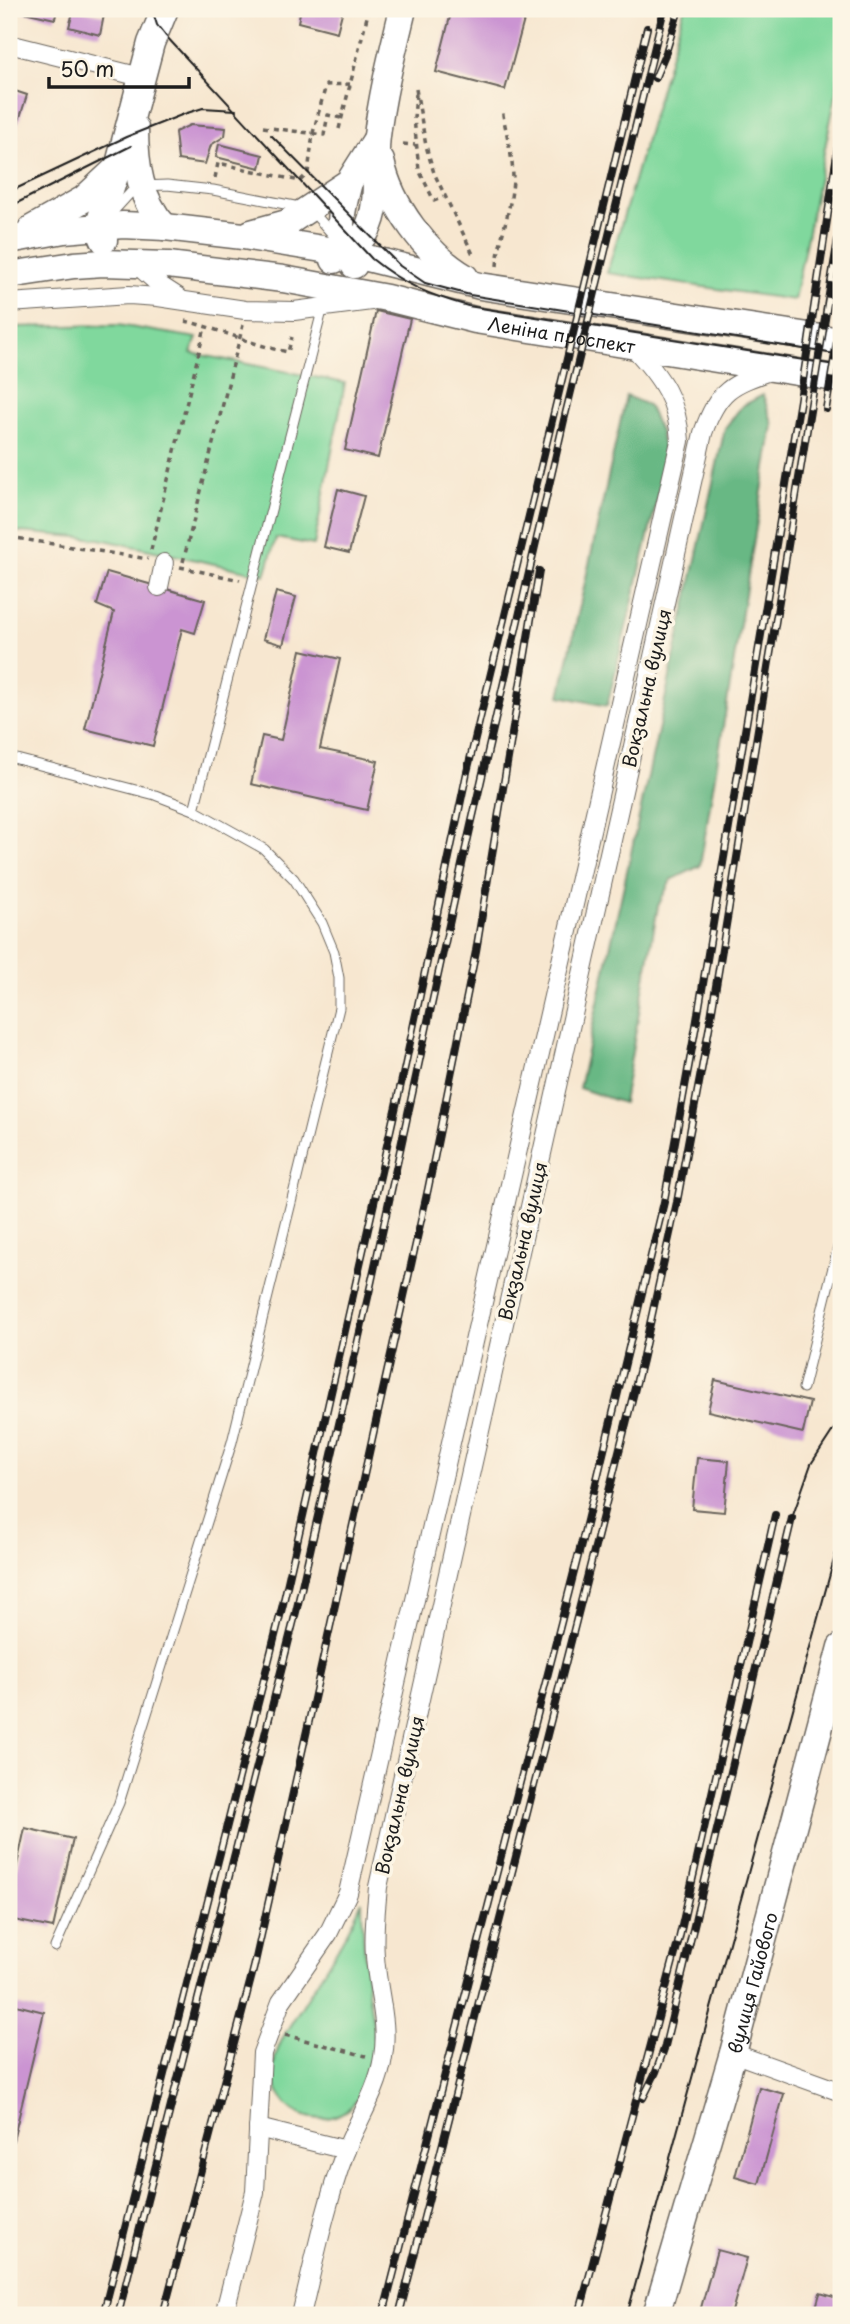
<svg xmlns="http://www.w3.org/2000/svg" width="850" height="2324" font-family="'Playpen Sans',sans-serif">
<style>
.green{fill:#80d89d;stroke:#4e7a5c;stroke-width:2}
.forest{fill:#68b884;stroke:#426a50;stroke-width:2}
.building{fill:#cb94d2}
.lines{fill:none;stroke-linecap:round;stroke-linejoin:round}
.lane-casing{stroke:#69635b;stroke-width:11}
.street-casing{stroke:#69635b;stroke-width:20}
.secondary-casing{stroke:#69635b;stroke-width:29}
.path{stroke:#69635b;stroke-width:3.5;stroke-dasharray:5 5;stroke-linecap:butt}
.lane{stroke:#fff;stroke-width:9}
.street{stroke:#fff;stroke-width:18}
.secondary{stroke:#fff;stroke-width:26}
.tram{stroke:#1c1c1c;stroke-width:2}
.rail-casing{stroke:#1c1c1c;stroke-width:8}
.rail{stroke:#fcf5e5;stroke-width:5;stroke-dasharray:16;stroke-linecap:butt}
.labels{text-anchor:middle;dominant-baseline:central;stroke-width:7;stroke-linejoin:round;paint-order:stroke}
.street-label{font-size:18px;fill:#1c1c1c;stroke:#fcf5e5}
</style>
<rect width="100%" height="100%" fill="#fcf5e5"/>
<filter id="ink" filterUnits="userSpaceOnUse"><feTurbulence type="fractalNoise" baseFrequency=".0143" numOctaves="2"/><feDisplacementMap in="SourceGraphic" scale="14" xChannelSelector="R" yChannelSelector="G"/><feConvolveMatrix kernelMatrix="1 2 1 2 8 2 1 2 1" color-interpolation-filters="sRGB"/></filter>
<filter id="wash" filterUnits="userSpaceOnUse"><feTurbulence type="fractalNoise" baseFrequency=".00686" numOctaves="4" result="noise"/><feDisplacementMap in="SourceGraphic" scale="28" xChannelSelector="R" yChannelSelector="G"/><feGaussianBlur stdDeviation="1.57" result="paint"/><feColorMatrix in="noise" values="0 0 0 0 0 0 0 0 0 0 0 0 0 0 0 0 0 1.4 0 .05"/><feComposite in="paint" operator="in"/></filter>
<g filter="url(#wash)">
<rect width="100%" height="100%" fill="#f7e7d0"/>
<!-- green -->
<g class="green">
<polygon points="684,9 841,9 841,62 838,84 794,300 607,273"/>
<polygon points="118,325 197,338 191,353 345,383 314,545 276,538 265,575 100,539 9,531 9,327"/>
<path d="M362,1901C362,1932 365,1961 368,1991C372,2018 379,2049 370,2075C346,2149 262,2119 275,2059C280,2037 296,2017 307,1998C327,1966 347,1936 362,1901Z"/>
</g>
<!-- forest -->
<g class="forest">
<polygon points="763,395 773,425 700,866 671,880 658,906 623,1103 579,1088 725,428 742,406"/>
<polygon points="626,396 648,405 660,431 666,463 607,706 560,696"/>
</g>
<g id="blocks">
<!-- building -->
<g class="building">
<polygon points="25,9 57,9 55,19 24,12"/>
<polygon points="74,9 104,15 100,35 69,27"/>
<polygon points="285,9 343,9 337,32 298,22 300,13"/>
<polygon points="452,9 527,9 505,90 436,72"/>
<polygon points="9,89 27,95 17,127 9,124"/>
<polygon points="190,125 226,128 225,136 211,145 205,164 178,160 175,132"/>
<polygon points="219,144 263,155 260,168 216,157"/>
<polygon points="376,311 410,319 378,458 345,450"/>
<polygon points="338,489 364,496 349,553 324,547"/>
<polygon points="107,572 205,600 195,633 182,629 153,746 85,729 114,612 97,605"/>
<polygon points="276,592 296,597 283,645 263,639"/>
<polygon points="301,650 340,659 320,749 378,761 367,810 251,784 262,736 281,740"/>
<polygon points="715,1380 810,1402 803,1433 708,1411"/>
<polygon points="697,1458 729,1461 724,1512 692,1509"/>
<polygon points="25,1828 73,1839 53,1928 9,1919 9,1902"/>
<polygon points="16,2005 44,2012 12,2145 9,2144 9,2033"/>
<polygon points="759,2087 784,2094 759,2184 735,2177"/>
<polygon points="717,2250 747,2258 731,2315 699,2315"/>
<polygon points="820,2293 841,2299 841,2315 814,2315"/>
</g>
</g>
</g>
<g filter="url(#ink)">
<use href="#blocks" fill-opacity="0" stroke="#69635b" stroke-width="2"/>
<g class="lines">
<!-- lane casing -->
<g class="lane-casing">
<g id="lane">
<polyline points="111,214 132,191 141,186 167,185 213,190 310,209 334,236"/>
<polyline points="9,757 155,795 194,810 264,849 294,879 322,923 334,952 339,978 339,1008 232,1442 119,1803 55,1947"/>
<polyline points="194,810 323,307"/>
<polyline points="803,1388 841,1235"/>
</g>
</g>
<!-- street casing -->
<g class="street-casing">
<g id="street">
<polyline points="9,44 141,77"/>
<polyline points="136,264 161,286 178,297"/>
<polyline points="9,303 129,295 158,297 245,310 294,311 371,301"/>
<polyline points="159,587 164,563"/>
<polyline points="733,2053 841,2092"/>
<polyline points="258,2128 346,2150"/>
<path d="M224,2315L255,2192L262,2053L281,2002L328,1934L348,1893L680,441C678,401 661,377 634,348"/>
<path d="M301,2315C314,2262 325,2207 344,2155C356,2122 378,2092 383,2057C389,2022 377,1991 375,1956C373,1933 376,1910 378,1887L703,433C718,390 731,384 773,370"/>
</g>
</g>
<!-- secondary casing -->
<g class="secondary-casing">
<g id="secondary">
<path d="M135,128C135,163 140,201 165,227"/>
<path d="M381,161C390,205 427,255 465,277"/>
<path d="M349,182C340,219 335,230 354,265"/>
<polyline points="31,229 84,199 114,171"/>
<polyline points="251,233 287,223 349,182 375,141"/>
<polyline points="9,240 64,230 123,225 165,227 243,236 347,253 480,286 841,341"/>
<polyline points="104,240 98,227 119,164 151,43 165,9"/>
<path d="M334,260C346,253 358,244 366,232C382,204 373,166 377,136C382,93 393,51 403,9"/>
<path id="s1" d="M9,275L74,265L103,263L168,265L283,279L387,298L475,320L841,379"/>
<path id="s2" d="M656,2315L733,2053L841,1647"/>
</g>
</g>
<!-- path -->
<g class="path">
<polyline points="416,89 426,146 434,173 473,254"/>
<polyline points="416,94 414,118 419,170 434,201 443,197"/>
<polyline points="263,127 324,135 328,115 341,118"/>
<polyline points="339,129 369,9"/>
<polyline points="403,144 415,145"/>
<polyline points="215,178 218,163 300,181 308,173 313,133 326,85 350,84"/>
<path d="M497,266C499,240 509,216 512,190C516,165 506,135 502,109"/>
<path d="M185,321C220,329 252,345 288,352L292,337"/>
<polyline points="9,537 148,559"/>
<polyline points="151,550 205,327"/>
<polyline points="183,562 243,325"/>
<polyline points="180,567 240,580"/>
<polyline points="285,2035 366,2056"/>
</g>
<!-- lane -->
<use href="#lane" class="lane"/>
<!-- street -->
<use href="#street" class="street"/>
<!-- secondary -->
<use href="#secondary" class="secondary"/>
<!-- tram -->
<g class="tram">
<path d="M152,9L157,25L165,35L372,259C404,285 429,295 468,306L841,366"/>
<polyline points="271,135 400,266 425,283 470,295 841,355"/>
<polyline points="9,192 126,137 184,114 203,108 236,110"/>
<polyline points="9,207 131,146"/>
<polyline points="792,1518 811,1464 841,1418"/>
<polyline points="627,2315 841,1534"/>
</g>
<!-- rail casing -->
<g class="rail-casing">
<g id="rail">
<polyline points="655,78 666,52 679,9"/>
<polyline points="826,409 841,317"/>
<polyline points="643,2098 656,2072 665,2046 792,1518"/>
<polyline points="103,2315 283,1604 405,1066 467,772 647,28"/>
<polyline points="118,2315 296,1612 371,1284 463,860 564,420 664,9"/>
<polyline points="163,2315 254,1967 428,1189 476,951 539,571"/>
<polyline points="383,2315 583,1537 664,1202 696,1026 800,400 841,127"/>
<polyline points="399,2315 597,1539 642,1360 677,1202 709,1029 841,221"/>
<polyline points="579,2315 679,1939 775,1515"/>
</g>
</g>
<!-- rail -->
<use href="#rail" class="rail"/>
</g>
</g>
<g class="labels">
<!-- street labels -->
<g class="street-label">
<text stroke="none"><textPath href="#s1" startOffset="560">Леніна проспект</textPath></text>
<text transform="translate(646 688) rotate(-77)">Вокзальна вулиця</text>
<text transform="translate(522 1241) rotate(-77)">Вокзальна вулиця</text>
<text transform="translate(399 1795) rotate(-77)">Вокзальна вулиця</text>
<text stroke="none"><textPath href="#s2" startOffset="346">вулиця Гайового</textPath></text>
</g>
</g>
<!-- margin -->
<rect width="850" height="2324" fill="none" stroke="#fcf5e5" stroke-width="35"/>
<!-- scale -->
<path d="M49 77v10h140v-10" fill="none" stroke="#1c1c1c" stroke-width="3.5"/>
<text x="60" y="77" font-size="21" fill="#1c1c1c" stroke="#fcf5e5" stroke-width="5" paint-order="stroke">50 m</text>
</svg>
